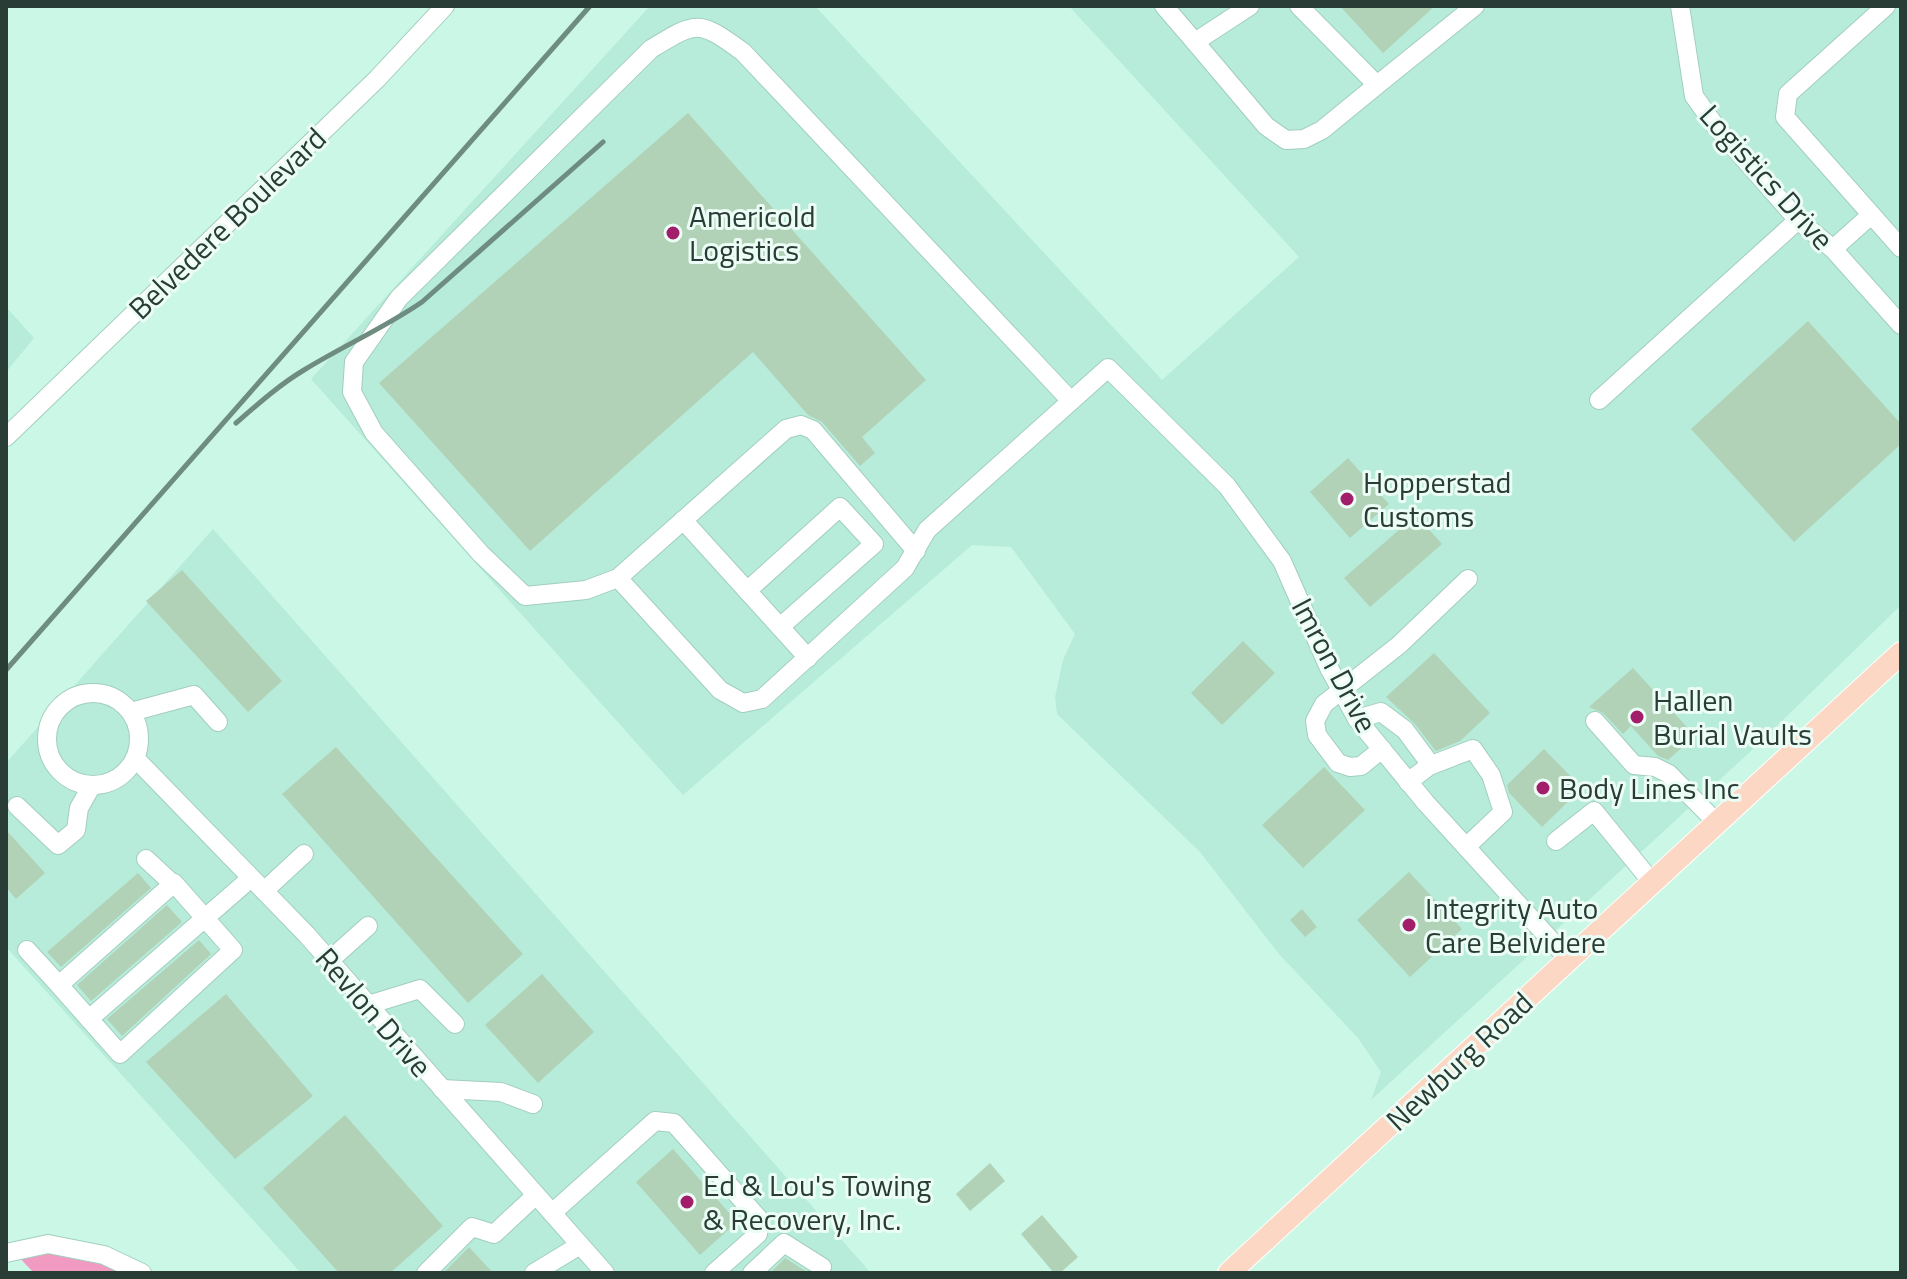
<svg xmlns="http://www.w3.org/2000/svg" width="1907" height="1279" font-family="'Titillium Web',sans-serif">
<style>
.built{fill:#b7ecda}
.green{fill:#f19bc2}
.building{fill:#b1d2b7}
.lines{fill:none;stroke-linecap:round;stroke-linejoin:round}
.minor-casing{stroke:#a2cebe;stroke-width:20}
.major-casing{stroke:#fff;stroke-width:24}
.minor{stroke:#fff;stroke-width:18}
.major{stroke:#fbd7c4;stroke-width:22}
.rail{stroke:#6f8c81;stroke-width:5}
.poi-dot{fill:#a21d6a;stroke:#ecfdf6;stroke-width:3}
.labels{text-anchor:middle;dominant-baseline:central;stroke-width:6;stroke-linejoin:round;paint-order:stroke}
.street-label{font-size:30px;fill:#2a3c36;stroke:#ecfdf6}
.poi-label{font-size:30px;fill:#2a3c36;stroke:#ecfdf6;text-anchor:start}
</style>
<rect width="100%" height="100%" fill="#caf7e6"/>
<!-- built -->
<g class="built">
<polygon points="650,6 815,6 1162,380 1299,257 1069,6 1901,6 1901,605 1751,751 1371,1100 1381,1072 1358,1038 1279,954 1200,852 1057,714 1055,697 1063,660 1075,634 1011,547 972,545 683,795 311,379"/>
<polygon points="6,307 34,338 6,372"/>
<polygon points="213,529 871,1273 301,1273 6,947 6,763"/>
</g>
<!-- green -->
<polygon class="green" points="57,1246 136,1273 34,1273 15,1253"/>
<!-- building -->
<g class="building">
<polygon points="1340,6 1435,6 1383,53"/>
<polygon points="688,113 926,380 862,437 875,453 860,466 822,422 808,415 753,352 530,551 379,383"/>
<polygon points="1808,321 1901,424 1901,444 1794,542 1691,429"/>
<polygon points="1348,458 1389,504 1350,538 1310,492"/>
<polygon points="1416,515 1442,544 1370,607 1344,578"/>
<polygon points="182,570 282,681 248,712 146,601"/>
<polygon points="1243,641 1275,673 1222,725 1191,693"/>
<polygon points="1434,653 1490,713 1460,741 1436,751 1414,723 1386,697"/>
<polygon points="1633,668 1695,736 1668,760 1658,756 1631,726 1623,734 1603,713 1589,707"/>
<polygon points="336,747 523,954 468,1003 282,794"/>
<polygon points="1544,749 1582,788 1542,827 1509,793 1507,785"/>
<polygon points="1324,767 1365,810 1303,868 1262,825"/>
<polygon points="6,830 45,873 16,899 6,887"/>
<polygon points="1409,872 1462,929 1410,977 1357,920"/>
<polygon points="138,873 151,888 61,967 47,952"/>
<polygon points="167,905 182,922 91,1001 77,985"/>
<polygon points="1302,909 1317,927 1305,937 1290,920"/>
<polygon points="199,940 211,954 122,1036 107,1019"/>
<polygon points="542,974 594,1032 538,1083 485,1025"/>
<polygon points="226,994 313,1096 235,1159 146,1062"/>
<polygon points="345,1115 443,1226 390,1273 339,1273 263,1188"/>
<polygon points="673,1149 737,1222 700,1255 636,1182"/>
<polygon points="990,1163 1005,1181 970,1211 956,1194"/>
<polygon points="1042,1215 1078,1257 1060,1273 1054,1273 1021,1234"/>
<polygon points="469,1247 493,1273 443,1273"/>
<polygon points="785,1258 807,1272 808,1273 770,1273"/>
</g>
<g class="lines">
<!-- minor casing -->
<g class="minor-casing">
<g id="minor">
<polyline points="1164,6 1195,42 1250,6"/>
<polyline points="1299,6 1377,85 1475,6"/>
<polyline points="1680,6 1694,96 1716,127 1798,220 1833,249 1901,325"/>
<polyline points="1886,6 1788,94 1785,117 1901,248"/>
<polyline points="1195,42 1266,126 1286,140 1304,139 1322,130 1377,85"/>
<polyline points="1833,249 1871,215"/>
<polyline points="1599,400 1798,220"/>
<polyline points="6,437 377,79 445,6"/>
<polyline points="683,520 808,658"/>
<polyline points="916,551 813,430 801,425 786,429 618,578 720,690 743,703 762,699 905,568 927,530 1108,368 1227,486 1282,561 1329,668 1357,719 1426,803 1567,958"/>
<path d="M618,578L586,590L525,596L481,554L374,433L352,392L354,362L399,298L651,49C697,21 698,19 743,52L1071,401"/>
<polyline points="747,591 840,507 874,544 780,627"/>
<circle cx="93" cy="739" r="46"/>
<polyline points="131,712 194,695 218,722"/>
<polyline points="1357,719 1381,712 1405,730 1431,765"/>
<polyline points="1595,721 1634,765 1655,767 1669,774 1716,822"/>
<polyline points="1382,749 1361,766 1350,767 1338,763 1317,735 1315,721 1324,704 1399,645 1468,579"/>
<polyline points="135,758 306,934 605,1273"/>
<polyline points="1408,782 1429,766 1473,749 1491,775 1503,812 1466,847"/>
<polyline points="17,806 58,845 76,830 79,808 92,785"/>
<polyline points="1556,841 1594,811 1651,881"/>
<polyline points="146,859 173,884"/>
<polygon points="174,883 233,950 120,1054 59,985"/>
<polyline points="264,891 304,854"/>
<polyline points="27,950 59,985"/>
<polyline points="329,961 368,926"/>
<polyline points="368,1005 420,989 455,1024"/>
<polyline points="89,1019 251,878"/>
<polyline points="442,1089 501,1092 533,1104"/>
<polyline points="552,1213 655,1121 674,1123 760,1220 758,1234 714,1273"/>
<polyline points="6,1253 48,1244 104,1255 142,1273"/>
<polyline points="426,1273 472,1227 494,1234 536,1195"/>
<polyline points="534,1273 580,1245"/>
<polyline points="752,1273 784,1243 822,1267"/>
</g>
</g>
<!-- major casing -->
<g class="major-casing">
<polyline id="major" points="1229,1273 1901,653"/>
</g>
<!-- minor -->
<use href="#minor" class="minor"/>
<!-- major -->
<use href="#major" class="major"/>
<!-- rail -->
<g class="rail">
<path d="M236,423C258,404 279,385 304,370C343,346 384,328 422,302L603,142"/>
<polyline points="6,670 590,6"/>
</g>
</g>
<!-- markers -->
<g class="poi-dot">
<circle cx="673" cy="233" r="8"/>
<circle cx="1347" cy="499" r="8"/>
<circle cx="1637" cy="717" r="8"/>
<circle cx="1543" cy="788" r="8"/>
<circle cx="1409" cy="925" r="8"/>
<circle cx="687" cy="1202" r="8"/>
</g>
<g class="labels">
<!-- street labels -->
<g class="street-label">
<text transform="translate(1767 177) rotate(48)">Logistics Drive</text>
<text transform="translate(227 223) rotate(-44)">Belvedere Boulevard</text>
<text transform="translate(1335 665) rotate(62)">Imron Drive</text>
<text transform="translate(374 1012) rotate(49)">Revlon Drive</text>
<text transform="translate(1459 1061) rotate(-43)">Newburg Road</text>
</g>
<!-- poi labels -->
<g class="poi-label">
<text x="689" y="216">Americold<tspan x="689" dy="34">Logistics</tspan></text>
<text x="1363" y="482">Hopperstad<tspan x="1363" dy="34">Customs</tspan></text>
<text x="1653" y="700">Hallen<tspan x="1653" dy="34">Burial Vaults</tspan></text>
<text x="1559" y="788">Body Lines Inc</text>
<text x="1425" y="908">Integrity Auto<tspan x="1425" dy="34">Care Belvidere</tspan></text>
<text x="703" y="1185">Ed &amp; Lou's Towing<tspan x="703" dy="34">&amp; Recovery, Inc.</tspan></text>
</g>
</g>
<!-- border -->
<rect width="1907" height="1279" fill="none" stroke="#2a3c36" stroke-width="16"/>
</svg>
